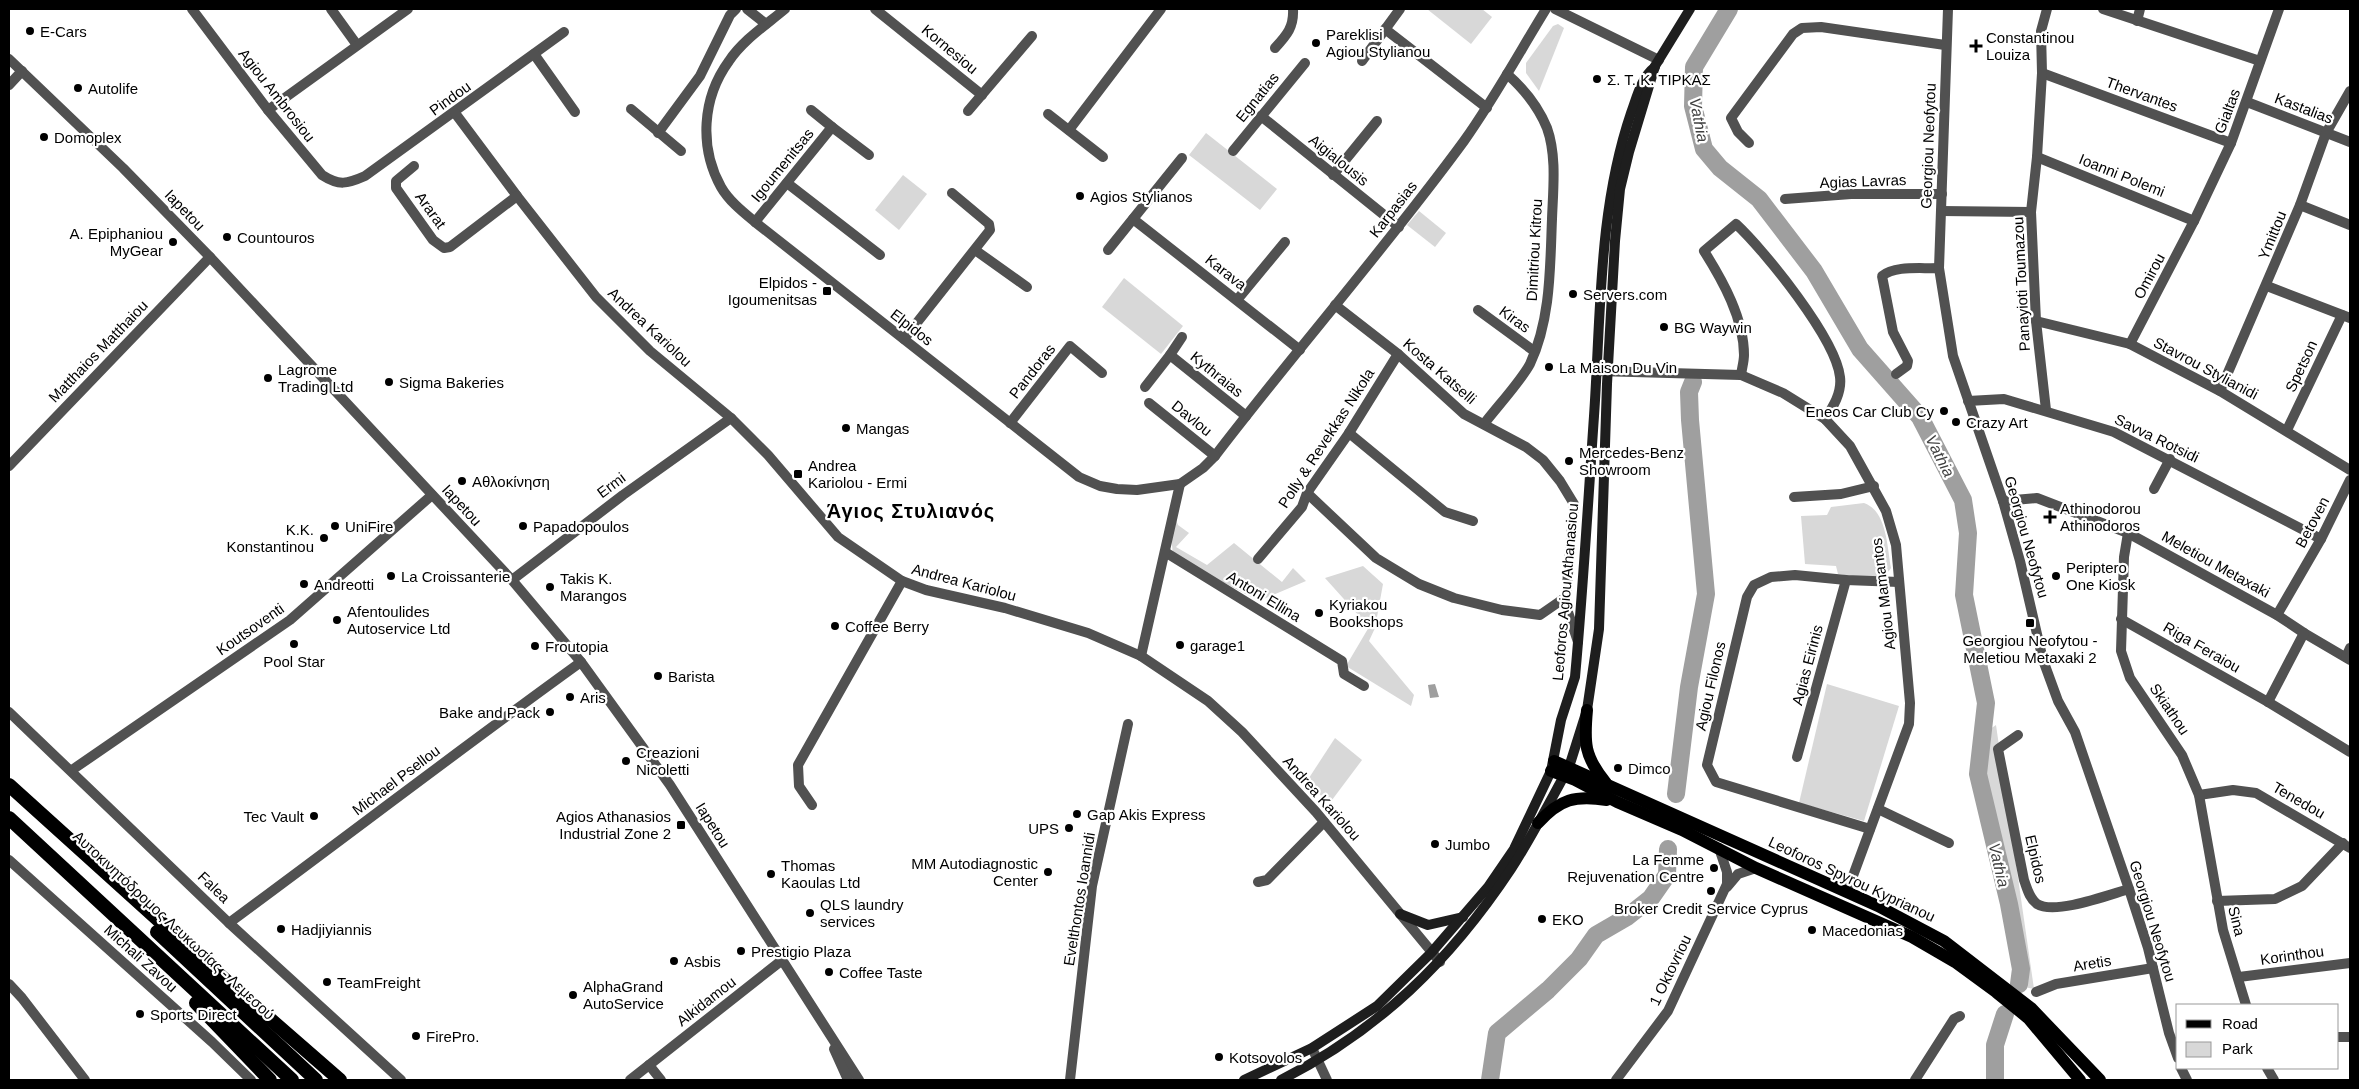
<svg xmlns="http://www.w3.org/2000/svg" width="2359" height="1089" font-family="Arial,sans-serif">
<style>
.green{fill:#d8d8d8}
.water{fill:#9f9f9f}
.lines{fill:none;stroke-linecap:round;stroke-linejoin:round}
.river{stroke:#9f9f9f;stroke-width:18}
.minor{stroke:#515151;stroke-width:10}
.tertiary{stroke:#515151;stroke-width:10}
.secondary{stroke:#1e1e1e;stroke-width:10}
.primary{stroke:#000;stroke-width:12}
.trunk{stroke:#000;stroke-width:14}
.poi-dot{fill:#000;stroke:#fff;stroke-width:2}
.labels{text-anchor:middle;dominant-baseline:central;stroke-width:4.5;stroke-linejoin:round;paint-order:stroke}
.poi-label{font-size:15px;fill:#000;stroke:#fff;text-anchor:start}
.street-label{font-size:15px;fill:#000;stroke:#fff}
.water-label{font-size:16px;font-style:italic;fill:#404040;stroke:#fff}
.district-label{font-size:20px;font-weight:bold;letter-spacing:1px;fill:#000;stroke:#fff}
</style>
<rect width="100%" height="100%" fill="#fff"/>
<!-- green -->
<g class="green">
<polygon points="1427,9 1482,9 1492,17 1471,44"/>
<polygon points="1558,24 1564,28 1539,91 1526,73 1526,63 1553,26"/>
<polygon points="1206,133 1277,189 1260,210 1189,155"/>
<polygon points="903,175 927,194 899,230 875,210"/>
<polygon points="1419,211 1446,233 1435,247 1407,225"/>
<polygon points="1124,278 1183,326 1161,354 1102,307"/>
<path d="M1864,503C1887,511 1887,547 1891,568C1880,586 1855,576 1838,574L1836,566L1805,564L1801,516L1827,515L1831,507Z"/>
<polygon points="1176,520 1178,525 1189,533 1176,547 1207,565 1234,543 1282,582 1293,568 1306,581 1259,601 1173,556 1171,534"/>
<polygon points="1363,566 1383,584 1375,628 1369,641 1414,695 1411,706 1346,666 1369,627 1325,578"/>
<polygon points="1827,684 1899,706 1864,821 1799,803"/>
<polygon points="1996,725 2034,989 2024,987 1982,775 1986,732"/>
<polygon points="1335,738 1362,760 1329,804 1307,781"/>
</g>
<!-- water -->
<polygon class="water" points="1435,684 1439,697 1430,698 1428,685"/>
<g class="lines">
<!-- river -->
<g class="river">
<polyline points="1729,9 1694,67 1693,106 1704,149 1720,168 1759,199 1814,271 1860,349 1920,417 1963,500 1968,533 1964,595 1986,703 1978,774 2009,904 2021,969 2019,984"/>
<polyline points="1676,794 1689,687 1706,594 1690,420 1689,392 1693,382"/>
<polyline points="1490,1080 1497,1033 1548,990 1579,959 1596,935 1627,917 1651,898 1667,875 1668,849"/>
<polyline points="1995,1080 1995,1045 2005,1014"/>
</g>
<!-- minor -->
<g class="minor">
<path d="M192,9L268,110L322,175C339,186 347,184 365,176L564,32"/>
<polyline points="331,9 357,45"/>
<polyline points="747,9 766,24"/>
<path d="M785,9C766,25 743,40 729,61C702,98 699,147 721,187C729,201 743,212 755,222L1079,477L1100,486L1117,489L1137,490L1180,484L1203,468L1215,456C1296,350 1385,249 1464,141C1494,99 1519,53 1546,9"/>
<polyline points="875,9 982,95"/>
<polyline points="1555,9 1659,60"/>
<polyline points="2103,9 2260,61"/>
<polyline points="2137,21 2140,9"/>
<polyline points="1385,29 1487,108"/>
<path d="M1275,48C1287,35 1294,27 1293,9"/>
<polyline points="534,54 575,112"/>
<polyline points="9,59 123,168 210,257 512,580 581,662 670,785 859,1080"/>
<polyline points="1362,61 1400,9"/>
<polyline points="2042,73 2231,143"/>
<polyline points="9,85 22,71"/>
<polyline points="2247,102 2350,142"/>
<polyline points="631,109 681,151"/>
<polyline points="268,110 408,9"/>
<polyline points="968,111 1032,36"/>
<polyline points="455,113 517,196 596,297 650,351 731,418 768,455 838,537 902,581 926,590 1005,608 1088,633 1141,656 1208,701 1242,732 1316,812 1440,962"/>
<polyline points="1048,114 1103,157"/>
<polyline points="1261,116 1399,227"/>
<polyline points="832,127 869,155"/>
<polyline points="1069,130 1161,9"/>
<polyline points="658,133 700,76 730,15 736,9"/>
<polyline points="1749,143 1738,132 1731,118 1793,34 1802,28 1821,27 1945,45"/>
<polyline points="1233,151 1305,63"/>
<polyline points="2037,157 2194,221"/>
<polyline points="414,166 396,181 396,188 433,240 444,248 450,247 517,196"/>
<polyline points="1333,175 1377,121"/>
<polyline points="787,183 880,255"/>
<polyline points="1785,199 1851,194 1942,194"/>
<polyline points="2300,205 2350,225"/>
<polyline points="1941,211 2031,212"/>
<polyline points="1133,219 1300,350"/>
<polyline points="755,222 832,127 811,110"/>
<polyline points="975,250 1027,287"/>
<polyline points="1108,250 1182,158"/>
<polyline points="2267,286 2350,318"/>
<polyline points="1237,300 1285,242"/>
<polyline points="1335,305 1398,354 1464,414 1526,447 1543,460 1560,481 1574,504 1566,597 1568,612 1578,642"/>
<polyline points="1478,310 1534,351"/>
<polyline points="2036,321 2130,344 2220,391 2350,470"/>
<polyline points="1182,337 1170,355 1246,416"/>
<polyline points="904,339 990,230 989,224 952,193"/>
<polyline points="2130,344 2194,221 2231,143 2279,9"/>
<polyline points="1597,371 1741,375 1783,393 1825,419 1850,446 1886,511 1896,545 1910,703 1909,724 1847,892"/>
<path d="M1896,374L1907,366L1908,361L1893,332L1882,276C1895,265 1922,269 1939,268"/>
<path d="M1741,375C1742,368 1744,361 1744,355C1744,319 1723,281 1704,251L1736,224C1765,251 1836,339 1840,377C1842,393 1833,407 1825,419"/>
<polyline points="1145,387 1170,355"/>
<polyline points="2220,391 2300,205 2326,133 2350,91"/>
<polyline points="1968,401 2004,399 2114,432 2321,539"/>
<polyline points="1149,403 1215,456"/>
<polyline points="2046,410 2036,321 2031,212 2037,157 2042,73 2041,31 2047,9"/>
<polyline points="1010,423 1070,346 1102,373"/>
<path d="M1484,424C1496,408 1521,381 1530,364C1551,319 1550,267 1552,219C1553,190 1557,156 1547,128C1538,106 1524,89 1507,74"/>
<polyline points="2287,430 2342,315"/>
<polyline points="1349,433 1445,512 1473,521"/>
<polyline points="9,466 210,257"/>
<polyline points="2154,489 2170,459"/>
<polyline points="1307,493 1376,558 1419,584 1454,598 1502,610 1540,615 1566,597"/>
<polyline points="1794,497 1841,494 1874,486"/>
<polyline points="2003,501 2037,498 2128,533 2277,615 2304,633 2350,660"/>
<polyline points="2128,533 2124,557 2121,651 2130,678 2182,755 2199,795 2223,930 2246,1005"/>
<polyline points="1165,552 1342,661 1344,674 1364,686"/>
<polyline points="1258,559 1302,507 1307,493 1349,433 1398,354"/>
<polyline points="512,580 623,495 731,418"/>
<polyline points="2277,615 2321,539 2350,480"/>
<polyline points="2121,619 2268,702 2350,752"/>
<polyline points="1141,656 1180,484"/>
<polyline points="2346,657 2350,648"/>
<polyline points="2268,702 2304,633"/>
<polyline points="9,712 229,923 401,1080"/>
<path d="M2018,735L1998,749L2024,880C2027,888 2029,898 2037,904C2055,915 2108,895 2129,889"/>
<polyline points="1797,757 1846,580"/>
<polyline points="72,770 290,620 432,495"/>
<polyline points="2199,795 2233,790 2256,793 2350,848"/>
<polyline points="812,805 799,786 798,765 902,581"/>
<polyline points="1878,809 1949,843"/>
<polyline points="1870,829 1716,782 1707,765 1747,597 1754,585 1771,577 1795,575 1846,580 1899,582"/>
<polyline points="9,860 212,1042 251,1080"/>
<polyline points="1258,882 1267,880 1324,822"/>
<polyline points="2217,901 2275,899 2302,886 2343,843"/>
<path d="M229,923C347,836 463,747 581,662"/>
<polyline points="2239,977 2350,963"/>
<polyline points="9,984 22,998 85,1080"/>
<polyline points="2036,992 2056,984 2153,968"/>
<polyline points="2338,1037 2350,1037"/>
<polyline points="1312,1048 1327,1080"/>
<polyline points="834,1049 848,1080"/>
<polyline points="649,1065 661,1080"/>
<polyline points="2267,1068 2274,1080"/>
<polyline points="630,1080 781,961"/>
<polyline points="1070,1080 1092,886 1128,724"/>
<polyline points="1915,1080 1954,1019 1960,1016"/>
</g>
<!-- tertiary -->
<g class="tertiary">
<polyline points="1948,9 1939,268 1953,356 2003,501 2020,561 2043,660 2058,701 2075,732 2129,889 2148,948 2169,1033 2178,1058"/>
<polyline points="1727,887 1738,874 1756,868"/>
<polyline points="2181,1068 2187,1080"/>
<polyline points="1616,1080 1668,1011 1727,884 1727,872 1719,848"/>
</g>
<!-- secondary -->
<g class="secondary">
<polyline points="1400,914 1428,925 1463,917"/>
<path d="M1244,1080L1312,1048L1377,1006L1431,953L1488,887L1514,849L1551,771L1561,720L1575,677C1583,590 1588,503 1594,416C1601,315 1598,210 1631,113C1637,97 1641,78 1655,67"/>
<path d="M1281,1080C1379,1030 1450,961 1511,869C1532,837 1550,801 1569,767L1587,710L1599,629L1607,384L1615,241L1620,189L1629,152L1655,66L1690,9"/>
</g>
<!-- primary -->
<g class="primary">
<path d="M1587,710C1584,743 1584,756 1606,783"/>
<polyline points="1554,761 1878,906 1944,941 2031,1008 2100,1080"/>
<polyline points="1551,771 1575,780 1617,802 1682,830 1756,868 1912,937 1955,962 1996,992 2028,1018 2080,1080"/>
<path d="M1538,823C1560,799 1575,795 1607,800"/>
</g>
<!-- trunk -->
<g class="trunk">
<polyline points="9,785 216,972 340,1080"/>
<polyline points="9,818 292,1080"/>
<polyline points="157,932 316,1080"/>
<polyline points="196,1003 270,1080"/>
</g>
</g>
<!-- markers -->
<g class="poi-dot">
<circle cx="30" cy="31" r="5"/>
<circle cx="1316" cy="43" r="5"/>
<path d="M1973.5 38.5h5v5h5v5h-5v5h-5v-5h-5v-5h5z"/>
<circle cx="1597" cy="79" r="5"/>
<circle cx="78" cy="88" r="5"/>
<circle cx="44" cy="137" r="5"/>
<circle cx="1080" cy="196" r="5"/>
<circle cx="227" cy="237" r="5"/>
<circle cx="173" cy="242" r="5"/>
<rect x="822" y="286" width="10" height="10" rx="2.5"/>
<circle cx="1573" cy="294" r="5"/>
<circle cx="1664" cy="327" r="5"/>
<circle cx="1549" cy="367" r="5"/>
<circle cx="268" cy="378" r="5"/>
<circle cx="389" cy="382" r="5"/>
<circle cx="1944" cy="411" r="5"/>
<circle cx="1956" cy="422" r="5"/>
<circle cx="846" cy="428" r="5"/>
<circle cx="1569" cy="461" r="5"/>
<rect x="793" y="469" width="10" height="10" rx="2.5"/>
<circle cx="462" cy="481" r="5"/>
<path d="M2047.5 509.5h5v5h5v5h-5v5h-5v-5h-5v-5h5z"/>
<circle cx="335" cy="526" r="5"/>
<circle cx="523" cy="526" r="5"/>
<circle cx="324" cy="538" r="5"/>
<circle cx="391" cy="576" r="5"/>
<circle cx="2056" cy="576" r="5"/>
<circle cx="304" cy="584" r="5"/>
<circle cx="550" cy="587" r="5"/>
<circle cx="1319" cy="613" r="5"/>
<circle cx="337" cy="620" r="5"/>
<rect x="2025" y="618" width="10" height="10" rx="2.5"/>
<circle cx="835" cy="626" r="5"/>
<circle cx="294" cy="644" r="5"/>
<circle cx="1180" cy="645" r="5"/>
<circle cx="535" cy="646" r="5"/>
<circle cx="658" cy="676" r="5"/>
<circle cx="570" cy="697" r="5"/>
<circle cx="550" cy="712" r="5"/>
<circle cx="626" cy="761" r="5"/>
<circle cx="1618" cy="768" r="5"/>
<circle cx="1077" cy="814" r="5"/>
<circle cx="314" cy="816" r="5"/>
<rect x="676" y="820" width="10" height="10" rx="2.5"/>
<circle cx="1069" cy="828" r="5"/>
<circle cx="1435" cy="844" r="5"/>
<circle cx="1714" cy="868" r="5"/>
<circle cx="1048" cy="872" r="5"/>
<circle cx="771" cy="874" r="5"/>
<circle cx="1711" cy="891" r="5"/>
<circle cx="810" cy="913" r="5"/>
<circle cx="1542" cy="919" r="5"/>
<circle cx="281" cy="929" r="5"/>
<circle cx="1812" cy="930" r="5"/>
<circle cx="741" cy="951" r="5"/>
<circle cx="674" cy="961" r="5"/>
<circle cx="829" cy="972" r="5"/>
<circle cx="327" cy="982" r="5"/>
<circle cx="573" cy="995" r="5"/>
<circle cx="140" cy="1014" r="5"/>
<circle cx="416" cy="1036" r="5"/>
<circle cx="1219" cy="1057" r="5"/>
</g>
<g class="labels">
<!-- poi labels -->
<g class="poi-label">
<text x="40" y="31">E-Cars</text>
<text x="1326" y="34">Pareklisi<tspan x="1326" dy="17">Agiou Stylianou</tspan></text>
<text x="1986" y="37">Constantinou<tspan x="1986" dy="17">Louiza</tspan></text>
<text x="1607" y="79">Σ. Τ. Κ. ΤΙΡΚΑΣ</text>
<text x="88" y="88">Autolife</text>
<text x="54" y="137">Domoplex</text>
<text x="1090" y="196">Agios Stylianos</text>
<text x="163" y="233" text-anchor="end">A. Epiphaniou<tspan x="163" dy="17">MyGear</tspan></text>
<text x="237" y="237">Countouros</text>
<text x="817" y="282" text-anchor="end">Elpidos -<tspan x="817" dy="17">Igoumenitsas</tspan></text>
<text x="1583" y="294">Servers.com</text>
<text x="1674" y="327">BG Waywin</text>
<text x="1559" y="367">La Maison Du Vin</text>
<text x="278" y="369">Lagrome<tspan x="278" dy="17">Trading Ltd</tspan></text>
<text x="399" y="382">Sigma Bakeries</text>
<text x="1934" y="411" text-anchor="end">Eneos Car Club Cy</text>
<text x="1966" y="422">Crazy Art</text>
<text x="856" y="428">Mangas</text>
<text x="1579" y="452">Mercedes-Benz<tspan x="1579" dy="17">Showroom</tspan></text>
<text x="808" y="465">Andrea<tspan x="808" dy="17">Kariolou - Ermi</tspan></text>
<text x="472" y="481">Αθλοκίνηση</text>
<text x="2060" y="508">Athinodorou<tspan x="2060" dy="17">Athinodoros</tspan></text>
<text x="345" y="526">UniFire</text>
<text x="533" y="526">Papadopoulos</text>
<text x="314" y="529" text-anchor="end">K.K.<tspan x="314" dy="17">Konstantinou</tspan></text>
<text x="2066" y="567">Periptero<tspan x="2066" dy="17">One Kiosk</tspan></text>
<text x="401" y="576">La Croissanterie</text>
<text x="560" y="578">Takis K.<tspan x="560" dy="17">Marangos</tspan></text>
<text x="314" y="584">Andreotti</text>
<text x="1329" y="604">Kyriakou<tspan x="1329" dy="17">Bookshops</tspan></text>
<text x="347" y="611">Afentoulides<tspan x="347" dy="17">Autoservice Ltd</tspan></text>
<text x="845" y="626">Coffee Berry</text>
<text x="2030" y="640" text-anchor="middle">Georgiou Neofytou -<tspan x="2030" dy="17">Meletiou Metaxaki 2</tspan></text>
<text x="1190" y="645">garage1</text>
<text x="545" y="646">Froutopia</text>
<text x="294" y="661" text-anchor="middle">Pool Star</text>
<text x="668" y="676">Barista</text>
<text x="580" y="697">Aris</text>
<text x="540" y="712" text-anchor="end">Bake and Pack</text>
<text x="636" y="752">Creazioni<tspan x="636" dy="17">Nicoletti</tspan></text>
<text x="1628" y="768">Dimco</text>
<text x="1087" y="814">Gap Akis Express</text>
<text x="304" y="816" text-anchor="end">Tec Vault</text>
<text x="671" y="816" text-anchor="end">Agios Athanasios<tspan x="671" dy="17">Industrial Zone 2</tspan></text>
<text x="1059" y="828" text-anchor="end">UPS</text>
<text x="1445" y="844">Jumbo</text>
<text x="1704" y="859" text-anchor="end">La Femme<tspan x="1704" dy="17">Rejuvenation Centre</tspan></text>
<text x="1038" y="863" text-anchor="end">MM Autodiagnostic<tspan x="1038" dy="17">Center</tspan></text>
<text x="781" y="865">Thomas<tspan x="781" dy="17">Kaoulas Ltd</tspan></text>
<text x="820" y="904">QLS laundry<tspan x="820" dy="17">services</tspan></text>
<text x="1711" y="908" text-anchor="middle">Broker Credit Service Cyprus</text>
<text x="1552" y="919">EKO</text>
<text x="291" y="929">Hadjiyiannis</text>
<text x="1822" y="930">Macedonias</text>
<text x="751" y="951">Prestigio Plaza</text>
<text x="684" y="961">Asbis</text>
<text x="839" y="972">Coffee Taste</text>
<text x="337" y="982">TeamFreight</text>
<text x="583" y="986">AlphaGrand<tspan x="583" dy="17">AutoService</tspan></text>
<text x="150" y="1014">Sports Direct</text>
<text x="426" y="1036">FirePro.</text>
<text x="1229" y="1057">Kotsovolos</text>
</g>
<!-- street labels -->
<g class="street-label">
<text transform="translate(950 49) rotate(40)">Kornesiou</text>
<text transform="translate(2142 94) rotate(20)">Thervantes</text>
<text transform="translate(277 95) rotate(52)">Agiou Ambrosiou</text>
<text transform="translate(1257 97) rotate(-51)">Egnatias</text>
<text transform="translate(450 98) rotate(-36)">Pindou</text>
<text transform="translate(2304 108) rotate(21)">Kastalias</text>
<text transform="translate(2227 111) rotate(-69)">Gialtas</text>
<text transform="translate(1928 146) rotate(-88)">Georgiou Neofytou</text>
<text transform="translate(1339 160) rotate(39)">Aigialousis</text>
<text transform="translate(782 165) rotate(-51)">Igoumenitsas</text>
<text transform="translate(2122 175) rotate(22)">Ioanni Polemi</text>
<text transform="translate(1863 181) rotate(-2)">Agias Lavras</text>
<text transform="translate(1393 209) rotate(-52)">Karpasias</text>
<text transform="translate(185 210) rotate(46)">Iapetou</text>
<text transform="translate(431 210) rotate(54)">Ararat</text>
<text transform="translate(2272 235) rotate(-68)">Ymittou</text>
<text transform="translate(1534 250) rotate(-87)">Dimitriou Kitrou</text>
<text transform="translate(1226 272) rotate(38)">Karava</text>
<text transform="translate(2149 276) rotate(-62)">Omirou</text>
<text transform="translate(2021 284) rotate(-93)">Panayioti Toumazou</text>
<text transform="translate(1515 319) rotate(36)">Kiras</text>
<text transform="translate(650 327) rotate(43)">Andrea Kariolou</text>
<text transform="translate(912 327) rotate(38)">Elpidos</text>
<text transform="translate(98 351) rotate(-46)">Matthaios Matthaiou</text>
<text transform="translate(2301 366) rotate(-65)">Spetson</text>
<text transform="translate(2206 368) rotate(28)">Stavrou Stylianidi</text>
<text transform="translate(1032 371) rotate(-52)">Pandoras</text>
<text transform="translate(1440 371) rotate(41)">Kosta Katselli</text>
<text transform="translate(1217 374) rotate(39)">Kythraias</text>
<text transform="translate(1192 418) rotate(39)">Davlou</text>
<text transform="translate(1326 438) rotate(-57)">Polly &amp; Revekkas Nikola</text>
<text transform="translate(2157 438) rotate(26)">Savva Rotsidi</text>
<text transform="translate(611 485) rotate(-37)">Ermi</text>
<text transform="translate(462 505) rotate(47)">Iapetou</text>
<text transform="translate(2312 522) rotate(-62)">Betoven</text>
<text transform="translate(2027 537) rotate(74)">Georgiou Neofytou</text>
<text transform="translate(2216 564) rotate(29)">Meletiou Metaxaki</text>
<text transform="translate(964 582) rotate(15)">Andrea Kariolou</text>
<text transform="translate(1565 592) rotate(-85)">Leoforos Agiou Athanasiou</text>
<text transform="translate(1883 594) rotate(-97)">Agiou Mamantos</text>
<text transform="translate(1264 596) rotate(31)">Antoni Ellina</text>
<text transform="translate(250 629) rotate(-35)">Koutsoventi</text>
<text transform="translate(2202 647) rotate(30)">Riga Feraiou</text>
<text transform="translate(1807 665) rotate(-75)">Agias Eirinis</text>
<text transform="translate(1710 686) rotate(-77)">Agiou Filonos</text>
<text transform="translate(2170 709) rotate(56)">Skiathou</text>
<text transform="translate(396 780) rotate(-37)">Michael Psellou</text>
<text transform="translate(1322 798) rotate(48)">Andrea Kariolou</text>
<text transform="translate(2299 800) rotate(30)">Tenedou</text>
<text transform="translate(713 825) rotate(58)">Iapetou</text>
<text transform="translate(2036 859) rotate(77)">Elpidos</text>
<text transform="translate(1852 879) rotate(25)">Leoforos Spyrou Kyprianou</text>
<text transform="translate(214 887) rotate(44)">Falea</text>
<text transform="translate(1079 899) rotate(-81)">Evelthontos Ioannidi</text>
<text transform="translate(2153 921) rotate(73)">Georgiou Neofytou</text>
<text transform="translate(2237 921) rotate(76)">Sina</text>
<text transform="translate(174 925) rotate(43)">Αυτοκινητόδρομος Λευκωσίας - Λεμεσού</text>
<text transform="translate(2292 955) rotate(-8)">Korinthou</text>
<text transform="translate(141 958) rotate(42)">Michali Zavou</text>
<text transform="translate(2092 963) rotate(-9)">Aretis</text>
<text transform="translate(1670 970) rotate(-64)">1 Oktovriou</text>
<text transform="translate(706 1001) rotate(-38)">Alkidamou</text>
</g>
<!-- water labels -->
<g class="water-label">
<text transform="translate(1699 120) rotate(79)">Vathia</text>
<text transform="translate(1940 456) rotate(63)">Vathia</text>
<text transform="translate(1999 865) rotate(77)">Vathia</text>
</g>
<!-- district labels -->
<g class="district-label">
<text x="911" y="511">Άγιος Στυλιανός</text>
</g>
</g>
<!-- border -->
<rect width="2359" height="1089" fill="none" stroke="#000000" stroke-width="20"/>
<!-- legend -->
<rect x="2176" y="1004" width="162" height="65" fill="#ffffff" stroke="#999999"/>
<rect x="2186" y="1020" width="25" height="8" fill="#000000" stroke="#999999"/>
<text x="2222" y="1029" font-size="15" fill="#000000">Road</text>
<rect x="2186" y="1042" width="25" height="15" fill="#d8d8d8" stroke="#999999"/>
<text x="2222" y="1054" font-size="15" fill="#000000">Park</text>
</svg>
